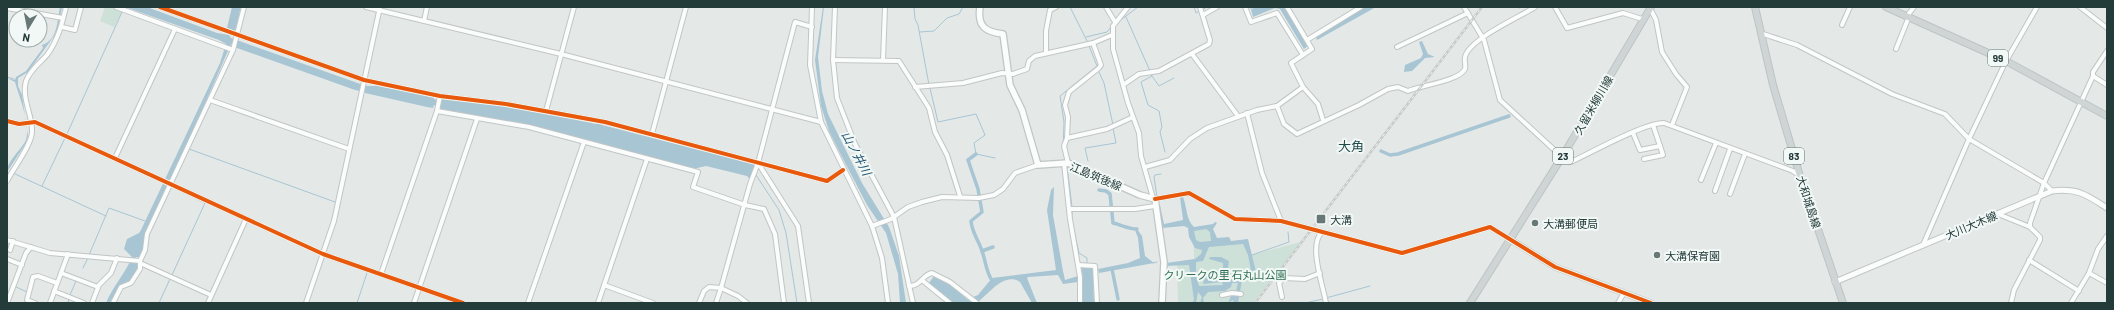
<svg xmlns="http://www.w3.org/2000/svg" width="2114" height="310" font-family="Barlow,'Noto Sans JP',sans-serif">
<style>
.green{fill:#cee1d8}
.water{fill:#a8c5d4;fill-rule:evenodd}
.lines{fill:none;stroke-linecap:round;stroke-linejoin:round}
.stream{stroke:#a8c5d4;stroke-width:1}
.canal{stroke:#a8c5d4;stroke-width:3.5}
.minor-casing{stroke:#c1c6c5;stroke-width:6}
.tertiary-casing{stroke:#c1c6c5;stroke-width:7}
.secondary-casing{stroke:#c0c6c5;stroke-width:8}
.primary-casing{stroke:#bdc5c4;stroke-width:8}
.minor{stroke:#fbfcfc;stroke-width:4}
.tertiary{stroke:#fbfcfc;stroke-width:5}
.secondary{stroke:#fbfcfc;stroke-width:5.5}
.primary{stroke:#ced5d4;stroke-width:6}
.rail-casing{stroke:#c7caca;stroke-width:2.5}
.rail{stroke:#f2f8f6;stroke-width:1;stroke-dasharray:3;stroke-linecap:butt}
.cycleway-casing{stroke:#f2f8f6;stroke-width:6}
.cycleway{stroke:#e8590c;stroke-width:4}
.poi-dot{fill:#677876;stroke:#f2f8f6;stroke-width:1.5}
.labels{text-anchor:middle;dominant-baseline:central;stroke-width:4;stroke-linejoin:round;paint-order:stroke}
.shield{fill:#f2f8f6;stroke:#617472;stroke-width:1}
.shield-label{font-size:10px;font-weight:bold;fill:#233b39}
.street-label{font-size:11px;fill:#233b39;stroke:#f2f8f6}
.poi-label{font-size:11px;fill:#233b39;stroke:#f2f8f6;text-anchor:start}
.park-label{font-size:11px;fill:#306f55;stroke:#f2f8f6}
.water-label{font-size:12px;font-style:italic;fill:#225472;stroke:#f2f8f6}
.quarter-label{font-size:13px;fill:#214b4a;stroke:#f2f8f6}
</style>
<rect width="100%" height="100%" fill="#e4e9e8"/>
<!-- green -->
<g class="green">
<polygon points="105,7 112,7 122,12 114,27 100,21"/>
<polygon points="1210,227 1214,245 1244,242 1250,255 1301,242 1253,303 1178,303 1177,262 1194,259 1193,228"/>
</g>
<!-- water -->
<g class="water">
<path d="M60,7H62L58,28L54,36L28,72L18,78V86L22,95L28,136L26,143L7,172C7,161 21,150 26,140C31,125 19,96 15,82L7,78L15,80L16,77L26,71L43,48L42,45C58,40 57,21 60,7Z"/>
<path d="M125,7H147L217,33L229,35L231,38L366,86H379L434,97V99L440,101L442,98L510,106L596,124L599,123L602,125L754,164L757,168L753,183L747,176L706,166L693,169L533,126L532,127L530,125L441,109L440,111L439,107L434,105L433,108L427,107L365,93V92L355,90L237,48L231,44L189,140L146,231L143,250L140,257H136L133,262L139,264L132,280C119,284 116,291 110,303H106C113,286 125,274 132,257L124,249L127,239L139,233L141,230L220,63L226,44L219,40Z"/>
<polygon points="232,7 241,7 235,31 227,28"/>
<polygon points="823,7 824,7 818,57 822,91 828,114 862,183 889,227 899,256 906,303 900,303 898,274 886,233 867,205 841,155 829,131 821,106 815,60"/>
<polygon points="1257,7 1287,7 1310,44 1304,49 1280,9 1275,8 1253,17 1251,9"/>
<polygon points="1362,7 1376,7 1317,40 1315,34"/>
<polygon points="1422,41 1428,54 1435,57 1425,58 1412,71 1404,72 1405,65 1421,58 1423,54 1419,42"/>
<path d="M1054,187L1053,215L1063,271L1065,280L1078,276V282L1063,284L1058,275L1028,277L1027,278L1037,303H1032L1020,282C1004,272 990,293 978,302L973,297L978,295L992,278L1056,270L1047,210L1051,190Z"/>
<path d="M1180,197H1183C1187,207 1186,220 1194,227L1213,224L1215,222L1217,223L1213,229L1217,238L1229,237L1231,241L1248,239L1256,272L1259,275H1273L1272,277L1257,278L1252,276L1248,255L1243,244L1209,247L1203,261L1196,262V276L1199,286L1223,285L1222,282L1203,284L1206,272L1209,274L1208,281L1223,279V263L1209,259L1210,257H1221L1229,261L1228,269L1230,278L1242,280L1238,303H1234L1233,300L1228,303L1231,296L1235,295L1238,283H1232L1231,287L1225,291L1208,292L1203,298L1204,303H1200L1202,297L1198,292L1196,303H1192L1194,300L1189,265L1166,266V263L1195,259L1201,254L1202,250L1195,248L1189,237L1188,228L1184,226L1162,228L1158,204L1160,205L1164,224L1183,220ZM1206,229L1210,232L1211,241L1200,242L1196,240L1194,231Z"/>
<polygon points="1137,229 1142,236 1145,256 1154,263 1099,273 1098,269 1128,263 1140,258 1138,238 1135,230"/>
<polygon points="1082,268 1093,268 1094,303 1083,303"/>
<polygon points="934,276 945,281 972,303 954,303 929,283"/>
</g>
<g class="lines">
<!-- stream -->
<g class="stream">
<polyline points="914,7 915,19 918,25 929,85"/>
<polyline points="1070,7 1088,43"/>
<polyline points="1183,7 1186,7"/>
<polyline points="1194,7 1196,13 1199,11"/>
<polyline points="1250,7 1251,9"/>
<polyline points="1519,8 1521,7"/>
<polyline points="1202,10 1207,7"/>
<polyline points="1126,17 1150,71"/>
<polyline points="1118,22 1138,7"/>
<polyline points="920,32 934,31 947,18 959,14 963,7"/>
<polyline points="1086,37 1107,32 1111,27"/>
<polyline points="1098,70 1104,83 1113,125"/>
<polyline points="1151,74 1152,76 1141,82 1148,105 1159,111 1162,127 1160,132 1165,152"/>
<polyline points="1152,76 1159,86 1174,78"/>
<polyline points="7,77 14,79"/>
<polyline points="930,88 938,122 976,114 985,135 974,143 976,154 995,158"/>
<polyline points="67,134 122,12"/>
<polyline points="189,149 335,202"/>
<polyline points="1063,150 1064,122 1060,96 1097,66 1089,46"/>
<polyline points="1088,161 1085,148 1116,143 1113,128"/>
<polyline points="1067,166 1072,207"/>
<polyline points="13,173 106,216"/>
<polyline points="756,175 779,210 786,233 797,303"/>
<polyline points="42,186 65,138"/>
<polyline points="172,187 205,203 172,275"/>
<polyline points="1157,197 1154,177 1155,175 1161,174"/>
<polyline points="1072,217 1072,210"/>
<polyline points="1072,222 1079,253 1087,258 1087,263"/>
<polyline points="89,255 109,208 145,221"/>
<polyline points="1252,255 1289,242 1288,232"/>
<polyline points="1153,263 1157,262"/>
<polyline points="83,268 88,258"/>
<polyline points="16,287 27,292"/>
<polyline points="70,295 76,281"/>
<polyline points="1326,298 1370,286"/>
<polyline points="68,303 69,298"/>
<polyline points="159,303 170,279"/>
<polyline points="357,303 367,273"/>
<polyline points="1305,303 1323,299"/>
</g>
<!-- canal -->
<g class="canal">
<polyline points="1381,151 1390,155 1398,154 1509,116"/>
<path d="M976,154L968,160L978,189L982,212L971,221C972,233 979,241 982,251C986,262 986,273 993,282"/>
<path d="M1099,190L1106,191L1110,194L1113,223C1122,225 1128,229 1137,229"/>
<polyline points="982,251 993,247"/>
<polyline points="1112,269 1118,299"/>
</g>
<!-- minor casing -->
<g class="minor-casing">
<g id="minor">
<polyline points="116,7 233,50"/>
<polyline points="160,7 364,80 440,96 506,104 605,122 827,181 843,170"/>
<polyline points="366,7 561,54 821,122"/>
<polyline points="812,7 810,65 821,122 872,226 882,258 888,303"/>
<polyline points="835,7 833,60 837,98 855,144 894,217 913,303"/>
<polyline points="1106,7 1115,22"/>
<polyline points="1128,7 1113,26 1113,49 1128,103 1139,133 1141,156 1153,198"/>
<polyline points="1245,7 1251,22 1277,13 1303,55 1312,49 1287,7"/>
<path d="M1464,7L1484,40L1500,100L1562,157L1571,162C1590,153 1646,122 1664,123L1793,171L1800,176"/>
<polyline points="1555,7 1567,28 1623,13 1642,19"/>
<polyline points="2080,7 2107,28"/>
<polyline points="7,8 63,18"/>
<polyline points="1650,8 1656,20 1662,52 1676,74 1687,87 1672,125"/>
<polyline points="1203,15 1217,7"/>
<polyline points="424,21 427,7"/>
<polyline points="1842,25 1850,7"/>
<polyline points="62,27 75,30 81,7"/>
<polyline points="1760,33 1797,45 1892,94 1945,114 1969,139 2006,61 2037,7"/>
<polyline points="1307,40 1361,7"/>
<polyline points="1397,47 1468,13"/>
<polyline points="1896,49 1908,19 1907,16 1914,7"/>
<polyline points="1046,53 1046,31 1050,10 1056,7"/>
<polyline points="1192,54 1238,116"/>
<polyline points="1303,55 1291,63 1303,87 1318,104 1323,120"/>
<polyline points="833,60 899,61 929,108 935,132 947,155 960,196"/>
<polyline points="883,60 885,7"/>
<polyline points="2093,76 2107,85"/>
<polyline points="1123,85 1139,74 1159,71 1209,44 1210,40 1200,7"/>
<polyline points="915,87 963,83 1002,73 1013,74 1027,69 1029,61 1035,56 1093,43 1112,35"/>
<polyline points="210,100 349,149"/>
<polyline points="1277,106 1303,87"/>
<polyline points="437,111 529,127 698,172 693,187 745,205 764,209 775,234 784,303"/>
<polyline points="546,111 574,7"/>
<polyline points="1247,113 1262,173 1281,221"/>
<polyline points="7,121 19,124 35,122 323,254 463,303"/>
<polyline points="1633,133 1640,150 1660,146"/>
<polyline points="652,134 686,7"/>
<polyline points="1067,138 1107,129 1133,117"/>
<polyline points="115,158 175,29"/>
<polyline points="1644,159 1663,155 1653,125"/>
<polyline points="758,163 798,226 809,303"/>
<polyline points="1064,163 1070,219 1080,277 1080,303"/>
<polyline points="1068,163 1064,146 1067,138 1068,117 1065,105 1069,92 1099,68 1101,65 1093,43"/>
<path d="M1145,167L1170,160L1190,139L1207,128L1257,110L1277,106L1284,124L1297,134L1359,105L1388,89L1398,87L1408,91C1422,85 1459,81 1465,69C1466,65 1464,60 1465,57C1469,39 1520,17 1535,7"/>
<polyline points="1701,180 1716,143"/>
<path d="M7,181C13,169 32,144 32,132C33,116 21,98 26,81C30,70 40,63 47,55C58,40 62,24 66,7"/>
<polyline points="1715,191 1730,149"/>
<polyline points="2052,191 2044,183 2093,76 2093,72 2107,51"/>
<polyline points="1730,194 1745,154"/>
<polyline points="1155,199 1189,193 1235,219 1281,221 1402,253 1490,227 1511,240"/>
<polyline points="1069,209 1135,209 1155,206"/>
<polyline points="1998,214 2030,227"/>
<polyline points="872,226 891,219 908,207 922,202 942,197 979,198 994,195 1003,189 1015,173 1038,165"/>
<path d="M1322,232C1308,245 1323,285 1326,303"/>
<polyline points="7,240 50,253 140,261"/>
<polyline points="1923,245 1969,139 2044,183 2030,223 2030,227 2040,237 2040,240 2014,290 2011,303"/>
<polyline points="10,250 13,241"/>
<polyline points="7,259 22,265"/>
<polyline points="2029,260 2079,291"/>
<polyline points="140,263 211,295"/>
<polyline points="1078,265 1095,266 1097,303"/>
<polyline points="61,273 98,287"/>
<polyline points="2089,273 2107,283"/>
<polyline points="381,274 437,111 440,96"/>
<polyline points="923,281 950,303"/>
<polyline points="604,285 653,303"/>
<path d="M909,286C921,286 922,275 932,273L950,282L977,303"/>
<polyline points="54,291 84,303"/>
<polyline points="1222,295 1232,293 1241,294"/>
<polyline points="1282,297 1279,283 1284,278 1305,279 1320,273"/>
<polyline points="7,303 26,253 31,247"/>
<polyline points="35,303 27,300 33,277 38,276 57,283"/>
<polyline points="50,303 68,254"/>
<polyline points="92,303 99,285 111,273 117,258"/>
<polyline points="113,303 121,287 131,283 140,269 140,261 145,250 147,234 233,50 244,7"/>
<polyline points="208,303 246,219"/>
<polyline points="306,303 334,221 380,7"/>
<polyline points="414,303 477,119"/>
<polyline points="528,303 584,142"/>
<polyline points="598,303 647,159"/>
<polyline points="699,303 704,291 709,287 721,288 750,184 758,163 795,22 812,27"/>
<polyline points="716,303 721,288 738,296 747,303"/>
<polyline points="1618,303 1624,293"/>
<polyline points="2071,303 2089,273 2098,249 2107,236"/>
</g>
</g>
<!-- tertiary casing -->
<g class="tertiary-casing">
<g id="tertiary">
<polyline points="1511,240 1555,267 1651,303"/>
<path d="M1835,282L2052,191C2078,188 2087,195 2107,208"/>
</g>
</g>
<!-- secondary casing -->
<g class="secondary-casing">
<path id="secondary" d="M980,7C977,27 986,32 1003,34L1010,85L1022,110L1038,165L1068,163L1140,195L1155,199L1164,262L1162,303"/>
</g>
<!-- primary casing -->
<g class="primary-casing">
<g id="primary">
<polyline points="1755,7 1773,85 1800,176 1843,303"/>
<polyline points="1886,7 2006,61 2107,116"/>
<polyline points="1470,303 1562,157 1651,7"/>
</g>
</g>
<!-- minor -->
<use href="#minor" class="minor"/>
<!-- tertiary -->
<use href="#tertiary" class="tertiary"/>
<!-- secondary -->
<use href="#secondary" class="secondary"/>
<!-- primary -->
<use href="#primary" class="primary"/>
<!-- rail casing -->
<g class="rail-casing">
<polyline id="rail" points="1255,303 1482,7"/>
</g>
<!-- rail -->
<use href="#rail" class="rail"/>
<!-- cycleway casing -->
<g class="cycleway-casing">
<g id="cycleway">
<polyline points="160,7 364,80 440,96 506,104 605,122 827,181 843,170"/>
<polyline points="7,121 19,124 35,122 323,254 463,303"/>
<polyline points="1155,199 1189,193 1235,219 1281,221 1402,253 1490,227 1555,267 1651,303"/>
</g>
</g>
<!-- cycleway -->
<use href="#cycleway" class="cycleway"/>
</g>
<!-- markers -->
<g class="poi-dot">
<rect x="1316" y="214" width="10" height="10" rx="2"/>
<circle cx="1535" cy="223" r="4"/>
<circle cx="1657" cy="255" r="4"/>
</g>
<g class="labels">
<!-- shield labels -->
<g class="shield">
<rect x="1988" y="50" width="20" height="16" rx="3"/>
<rect x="1553" y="148" width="20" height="16" rx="3"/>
<rect x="1784" y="148" width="20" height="16" rx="3"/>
</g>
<g class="shield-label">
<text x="1998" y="58">99</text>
<text x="1563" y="156">23</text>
<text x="1794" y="156">83</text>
</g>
<!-- street labels -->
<g class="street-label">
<text transform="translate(1593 105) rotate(-60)">久留米柳川線</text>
<text transform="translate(1096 176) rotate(23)">江島筑後線</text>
<text transform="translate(1809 202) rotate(72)">大和城島線</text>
<text transform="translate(1971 225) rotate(-23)">大川大木線</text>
</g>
<!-- poi labels -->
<g class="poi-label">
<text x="1330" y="219">大溝</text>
<text x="1543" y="223">大溝郵便局</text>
<text x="1665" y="255">大溝保育園</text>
</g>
<!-- park labels -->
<g class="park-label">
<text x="1225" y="274">クリークの里 石丸山公園</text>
</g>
<!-- water labels -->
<g class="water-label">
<text transform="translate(857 153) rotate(62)">山ノ井川</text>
</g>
<!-- quarter labels -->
<g class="quarter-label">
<text x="1351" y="146">大角</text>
</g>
</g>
<!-- border -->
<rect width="2114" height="310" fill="none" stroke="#233b39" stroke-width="16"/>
<!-- north arrow -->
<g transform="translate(28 28) rotate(190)"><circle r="19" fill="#f2f8f6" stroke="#9facaa"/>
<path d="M0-3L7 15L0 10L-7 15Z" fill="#677876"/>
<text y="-6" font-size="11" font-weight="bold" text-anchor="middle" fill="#233b39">N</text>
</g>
</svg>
